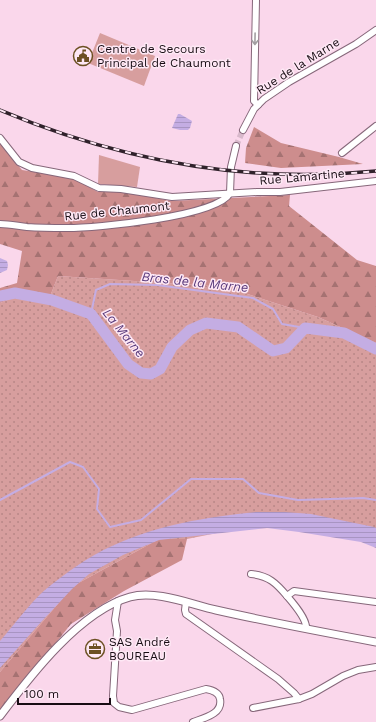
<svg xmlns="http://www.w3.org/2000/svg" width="376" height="722" font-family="'Work Sans',sans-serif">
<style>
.grass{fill:url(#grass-dots)}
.forest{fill:url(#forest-firs)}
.green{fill:#d79e9e}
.water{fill:url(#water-rules)}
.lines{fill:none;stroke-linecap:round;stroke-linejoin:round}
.stream{stroke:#c4ade3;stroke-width:2}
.river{stroke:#c4ade3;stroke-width:11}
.minor-tunnel{stroke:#d8b9cb;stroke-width:6;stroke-dasharray:6 3;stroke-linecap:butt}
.minor-casing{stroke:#86677a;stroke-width:8}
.tertiary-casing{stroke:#86677a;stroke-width:9}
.minor{stroke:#fff;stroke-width:6}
.tertiary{stroke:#fff;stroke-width:7}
.rail-casing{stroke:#30222b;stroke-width:3.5}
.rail{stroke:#fee8f5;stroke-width:2;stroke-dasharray:6;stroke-linecap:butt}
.oneway{stroke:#a29ea1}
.labels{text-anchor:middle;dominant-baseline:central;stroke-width:3;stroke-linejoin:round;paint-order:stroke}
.poi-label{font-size:12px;fill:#170c13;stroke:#fee8f5;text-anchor:start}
.street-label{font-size:12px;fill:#170c13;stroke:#fee8f5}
.water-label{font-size:13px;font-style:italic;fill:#593a7b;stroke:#fee8f5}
</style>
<defs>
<pattern id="grass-dots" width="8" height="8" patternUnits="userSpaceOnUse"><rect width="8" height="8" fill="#d79e9e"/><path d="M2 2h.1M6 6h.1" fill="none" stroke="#b88787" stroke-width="1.8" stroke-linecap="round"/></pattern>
<pattern id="forest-firs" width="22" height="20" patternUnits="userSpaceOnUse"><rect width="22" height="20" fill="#cd8d8d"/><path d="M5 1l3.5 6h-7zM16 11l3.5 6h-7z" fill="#a57272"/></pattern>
<pattern id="water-rules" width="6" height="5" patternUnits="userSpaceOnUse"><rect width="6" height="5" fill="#c4ade3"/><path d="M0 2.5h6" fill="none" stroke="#a894c2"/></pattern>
</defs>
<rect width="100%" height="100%" fill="#fad7eb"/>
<!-- grass -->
<polygon class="grass" points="58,276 226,287 318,317 376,343 376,538 297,527 237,529 187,539 159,539 73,586 0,672 0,303 15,297 47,304"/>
<!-- forest -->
<g class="forest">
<polygon points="254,127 281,143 339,157 363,164 281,168 245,163 246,148"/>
<polygon points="0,144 22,170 73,178 98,192 123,192 172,201 290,195 289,206 357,260 376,266 376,343 318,317 226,287 58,276 47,304 15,297 0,303 0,288 17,283 22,251 0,244"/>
<polygon points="159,539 187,539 182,560 124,591 71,624 0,712 0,672 73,586"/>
</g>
<!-- green -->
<g class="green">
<polygon points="100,33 155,56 144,86 88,63"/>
<polygon points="99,155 140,167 137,187 98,184"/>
</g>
<!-- water -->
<g class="water">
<polygon points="178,114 180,114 192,121 190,128 188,130 180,130 172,128"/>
<polygon points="0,258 7,261 8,265 7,270 0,273"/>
<path d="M256,512H285L311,514L374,527L376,528V548L361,542L299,532L267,528L159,540L123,555L89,574L72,589L42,621L0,668V641C15,624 29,604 46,589C66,573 89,556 112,546C157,525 207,517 256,512Z"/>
</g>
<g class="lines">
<!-- stream -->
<g class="stream">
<polyline points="91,314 96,290 110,284 157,285 253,298 273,309 282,324 305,328"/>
<polyline points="0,500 70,462 83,467 99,489 97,509 110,527 141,520 191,479 243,479 259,493 298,500 363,498 376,500"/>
</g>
<!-- river -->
<polyline class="river" points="0,296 15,293 52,300 91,314 128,364 141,373 151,374 160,369 172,347 190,330 206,323 238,327 273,351 286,348 305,328 344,333 376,349"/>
<!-- minor-tunnel -->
<polyline class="minor-tunnel" points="236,146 243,130"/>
<!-- minor casing -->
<g class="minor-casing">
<g id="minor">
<polyline points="256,0 254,101 258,105"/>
<polyline points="243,130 254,109 264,99 289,82 356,44 376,30"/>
<polyline points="0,138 19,162 32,168 74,176 99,188 121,189 172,197 257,192 280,192 376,181"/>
<polyline points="342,153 376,126"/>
<polyline points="230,193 231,167 236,146"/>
<path d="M0,224C9,224 18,226 27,227C41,228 54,228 67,228C95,228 217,217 230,193"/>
<path d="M251,574C269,576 276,583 287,596L294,591L376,602"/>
<path d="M287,596C293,603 307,619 306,628"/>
<path d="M118,601L115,620L117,631L113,696L114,703L119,707L132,710L206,689C212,690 219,692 220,699C223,714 204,718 193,722"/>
<polyline points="186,602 185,610 186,614 278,679 294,693 299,699"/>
<polyline points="253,708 299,699 312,694 343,676 358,670 376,667"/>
</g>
</g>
<!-- tertiary casing -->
<g class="tertiary-casing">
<path id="tertiary" d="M0,716C31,675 80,611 130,597C156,590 190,604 216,610C269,622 322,632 376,642"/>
</g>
<!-- minor -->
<use href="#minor" class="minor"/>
<!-- tertiary -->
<use href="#tertiary" class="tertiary"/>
<!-- rail casing -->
<g class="rail-casing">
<path id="rail" d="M0,110C119,160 247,184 376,171"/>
</g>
<!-- rail -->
<use href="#rail" class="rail"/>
</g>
<!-- one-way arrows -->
<defs><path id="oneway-shaft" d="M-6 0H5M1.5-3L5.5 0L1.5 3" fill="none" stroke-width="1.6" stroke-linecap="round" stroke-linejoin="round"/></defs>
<use class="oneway" href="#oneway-shaft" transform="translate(255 39) rotate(91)"/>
<!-- icons -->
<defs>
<g id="civic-ring" transform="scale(1)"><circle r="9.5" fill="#fee8f5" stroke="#6c5023" stroke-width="1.5"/><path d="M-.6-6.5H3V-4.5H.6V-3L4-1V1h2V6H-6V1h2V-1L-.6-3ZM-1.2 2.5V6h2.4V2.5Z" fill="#6c5023"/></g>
<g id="office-ring" transform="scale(1)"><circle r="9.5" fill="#fee8f5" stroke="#6c5023" stroke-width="1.5"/><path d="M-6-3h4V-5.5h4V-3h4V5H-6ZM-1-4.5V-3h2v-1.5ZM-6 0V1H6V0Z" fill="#6c5023"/></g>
</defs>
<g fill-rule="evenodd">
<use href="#civic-ring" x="83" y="56"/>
<use href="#office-ring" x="95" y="649"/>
</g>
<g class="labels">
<!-- poi labels -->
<g class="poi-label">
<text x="97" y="49">Centre de Secours<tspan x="97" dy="14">Principal de Chaumont</tspan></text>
<text x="109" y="642">SAS André<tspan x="109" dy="14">BOUREAU</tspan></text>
</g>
<!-- street labels -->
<g class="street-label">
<text transform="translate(298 66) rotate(-32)">Rue de la Marne</text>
<text transform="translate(302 177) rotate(-5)">Rue Lamartine</text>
<text transform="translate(117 211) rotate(-6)">Rue de Chaumont</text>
</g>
<!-- water labels -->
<g class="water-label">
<text transform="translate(195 282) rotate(6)">Bras de la Marne</text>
<text transform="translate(124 333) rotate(51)">La Marne</text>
</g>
</g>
<!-- scale -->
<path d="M18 698v6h92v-6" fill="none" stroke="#170c13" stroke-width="2"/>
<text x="24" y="698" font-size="12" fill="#170c13" stroke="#fee8f5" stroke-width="3" paint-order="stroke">100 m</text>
</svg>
